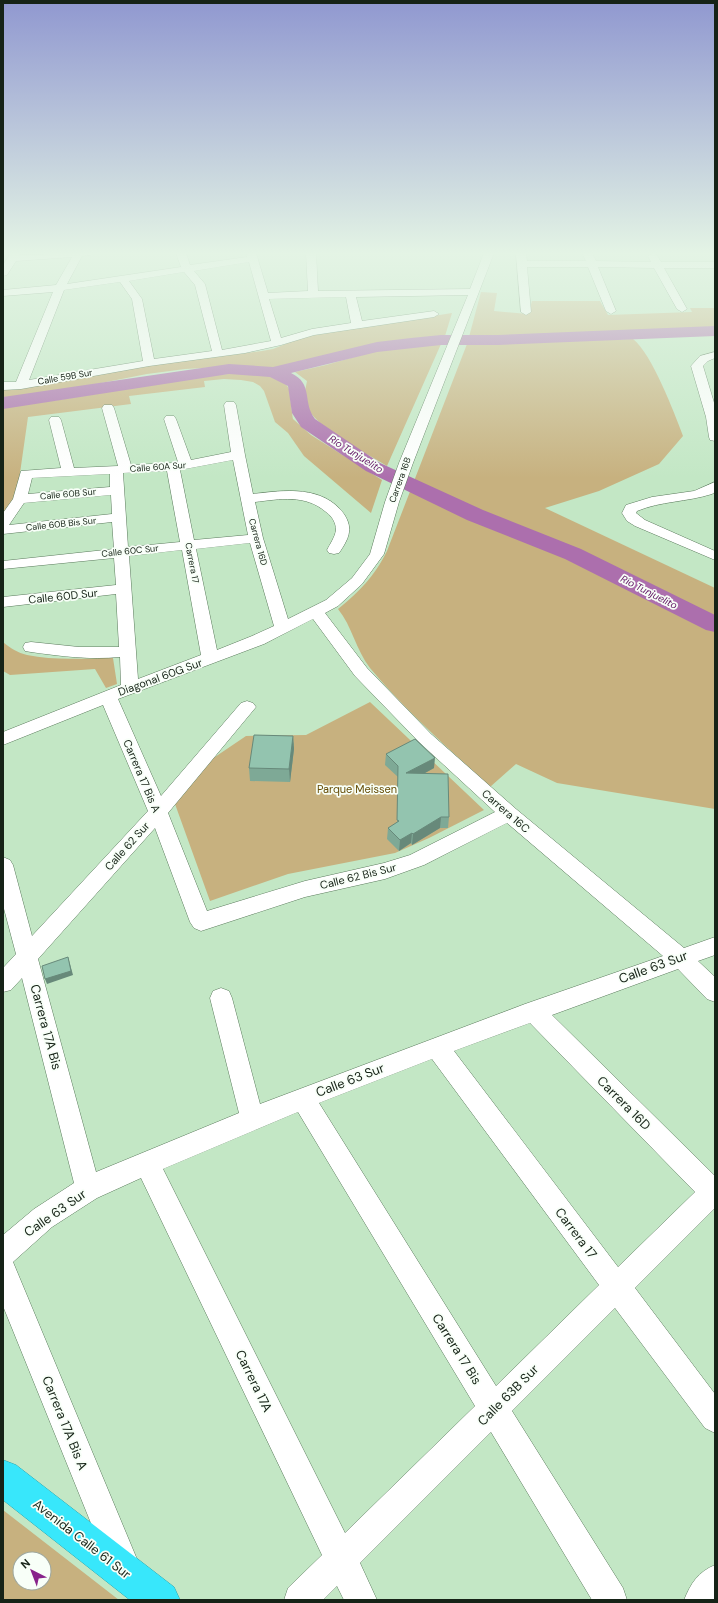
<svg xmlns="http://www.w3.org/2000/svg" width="718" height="1603" font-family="'DM Sans',sans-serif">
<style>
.green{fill:#c7b17f;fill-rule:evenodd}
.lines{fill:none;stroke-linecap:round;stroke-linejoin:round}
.river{fill:#ac6fad;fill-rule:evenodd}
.minor-casing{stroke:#5b7b5d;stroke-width:1}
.highway-casing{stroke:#2ca2ab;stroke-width:1}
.minor{fill:#fff;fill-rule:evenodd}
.highway{fill:#38e7fb;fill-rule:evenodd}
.wall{fill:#7ea996}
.shaded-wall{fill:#67897a}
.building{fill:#93c4af;stroke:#67897a}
.labels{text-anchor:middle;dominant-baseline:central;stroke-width:3.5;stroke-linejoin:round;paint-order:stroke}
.far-street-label{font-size:9px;fill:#162317;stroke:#f8fff8}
.far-water-label{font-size:10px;font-style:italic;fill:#601463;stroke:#f8fff8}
.street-label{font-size:11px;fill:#162317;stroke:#f8fff8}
.park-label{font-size:11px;fill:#664d06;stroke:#f8fff8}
.near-street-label{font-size:13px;fill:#162317;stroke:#f8fff8}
</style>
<rect width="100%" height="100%" fill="#c3e7c5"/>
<!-- green -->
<g class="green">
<polygon points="481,292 497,293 494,311 528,314 532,301 600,301 608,315 692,312 690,308 715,308 715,327 529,336 469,337"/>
<polygon points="452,313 445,336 416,338 378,344 270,369 240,366 185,369 147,374 60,391 3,399 3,389 154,365 262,351 273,349 303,337"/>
<path d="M633,339C652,354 674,412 683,436L659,464L599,491L545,508L715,588V809L557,783L516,764L490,787C449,749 406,711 370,668C356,650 352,626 338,609C360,591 374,577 387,551L467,344Z"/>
<path d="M441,344L387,466C365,452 313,427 305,403C303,397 306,387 307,381L295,372L326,365L382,349Z"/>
<path d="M228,374C244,374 281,371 289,389C290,393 292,413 293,419L311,435L382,480L371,513L304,456L288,433L275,422L264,391L260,386L253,382L241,380L224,379L204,381L205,387L129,396L131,404L28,417L17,494L3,517V406C79,401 153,380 228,374Z"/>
<path d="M3,642C10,648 18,653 27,655C55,661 85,658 113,658L117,684L106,688L95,669L10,675L3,671Z"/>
<polygon points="370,702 484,810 429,838 395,853 288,874 210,901 175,804 212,759 246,736 306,735"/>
<path d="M3,1510L119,1600H3ZM20,1559H44V1583H20Z"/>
</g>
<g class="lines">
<!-- river -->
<path class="river" d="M715,326V336L498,345H441L377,352L291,373C314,384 302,402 315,419L380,463L483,510L581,549L715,615V632L706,630L565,559L467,520L366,471L301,427L292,413L288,386L270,377L229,374L3,409V397L229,364L273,367L377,342L411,338L441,335H498Z"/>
<!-- minor casing -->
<g class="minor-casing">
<g id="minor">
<path d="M11,253H21L20,255L93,253L91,255L82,256L67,284L181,267L176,253H186L190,265L247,257L246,253H256L268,293L308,291L306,253H316L318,291L470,289L484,253H494L413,463L399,502L384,554L362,584L338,606L325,613L367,668L431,734L516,809L684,948L715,937V955L698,961L715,977V1002L707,999L678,969L552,1015L715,1176V1208L635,1288L715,1394V1433L705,1428L615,1308L512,1411L623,1588L627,1600H592L491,1432L360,1563L377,1600H344L337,1586L323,1600H284L288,1588L322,1555L141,1178L97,1198L52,1227L13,1262L139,1564L134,1575L123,1580L112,1575L3,1306V1235L34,1209L74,1183L22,978L11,990L3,992V968L16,954L3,905V857L10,860L13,865L32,936L148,811L103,705L3,745V732L121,685L120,657C90,660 60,656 31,652L25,651L23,647L25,643L31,642L79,647H119L116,594L3,607V597L116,585L114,558L3,569V561L114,549L112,522L3,534V513L13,499L21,471L61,468L49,420L51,417H59L61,420L74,468L118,466L102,408L104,405H112L114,408L131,465L173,463L178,462L164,419L166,416H174L176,419L191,460L231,452L224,405L226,402H234L236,405L245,455L253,494C284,490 323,485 344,514C354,529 348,540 339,553L334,554L329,553L327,550C330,544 335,537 336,530C336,523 332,516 326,512C305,494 280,499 255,502L263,538L288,619L326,600L352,578L370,554L385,502L399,463L468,295L356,297L362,321L434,311L439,314L434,317L314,335L281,345L245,353L149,366L21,389L3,390V382H16L53,292L3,296V290L56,285L72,257L16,261L7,275L3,276V265ZM249,262L271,341L222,350L205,284L194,271ZM184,272L195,285L212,351L154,359L142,299L129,281ZM120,282L132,299L143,361L29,380L64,290ZM346,297L351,323L312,329L281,338L269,299ZM233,460L248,535L194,540L180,470ZM167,471L180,542L128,547L123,473ZM110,474V487L28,494L32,478ZM111,495L112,514L9,525L24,503ZM250,543L274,626L252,636L217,650L196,549ZM182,550L201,655L138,679L129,556ZM313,619L355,676L419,742L495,812L410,855L384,863L305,881L207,911L168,813L256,707L253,703L247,701L241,703L161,796L118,699L264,644ZM507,823L663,956L525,1004L260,1104L232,998L229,991L221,988L213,991L210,998L239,1113L96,1172L38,959L155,828L190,922L194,928L201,931L305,897L385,879L424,865ZM530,1023L695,1192L618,1267L454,1051ZM432,1059L599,1285L496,1386L319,1103ZM298,1112L475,1406L345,1533L163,1169Z"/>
<polygon points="516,253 526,253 527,261 586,261 583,255 584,253 592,253 596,261 651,262 648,256 654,253 656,254 661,262 715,262 715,268 664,268 687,309 682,312 677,309 654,268 598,267 616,311 611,314 606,311 588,267 527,267 531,312 526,315 521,312"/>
<polygon points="715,352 715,358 708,361 703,366 715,406 715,441 710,440 709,437 706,417 691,366 700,356"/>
<path d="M715,482V492L712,494C687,502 661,501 637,511L636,513L645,520L715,551V560L635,526L627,521L622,513L626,505L652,497L694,491Z"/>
<path d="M715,1565V1600H684C691,1583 698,1572 715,1565Z"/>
</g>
</g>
<!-- highway casing -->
<g class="highway-casing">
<polygon id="highway" points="3,1460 16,1465 174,1587 180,1600 130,1600 3,1500"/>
</g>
<!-- minor -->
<use href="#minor" class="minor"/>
<!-- highway -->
<use href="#highway" class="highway"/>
</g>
<!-- wall -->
<g class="wall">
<polygon points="293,736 294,749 290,782 250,781 249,768"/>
<polygon points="386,754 434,768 425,773 449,817 448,828 440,828 412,845 411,843 399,851 387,839 388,828 397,823 398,777 385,765"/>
</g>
<!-- shaded-wall -->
<g class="shaded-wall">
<polygon points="293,736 294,749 290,782 289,769"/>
<polygon points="435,758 434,768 405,784 406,773"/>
<polygon points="441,817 440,828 412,845 413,834"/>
<polygon points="412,833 411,843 399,851 400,840"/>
<polygon points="68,957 73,975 47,984 45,979"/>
</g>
<!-- building -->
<g class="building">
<polygon points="254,735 293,736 289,769 249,768"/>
<polygon points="415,739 435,758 406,773 448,774 449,817 441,817 413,834 412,833 400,840 388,828 399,821 397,820 398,766 386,754"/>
<polygon points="68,957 71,971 45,979 42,966"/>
</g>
<!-- sky -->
<linearGradient id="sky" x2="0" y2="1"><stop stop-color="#9098d0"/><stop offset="0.53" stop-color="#e4f4e5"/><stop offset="1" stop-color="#e4f4e5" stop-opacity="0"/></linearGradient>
<rect width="718" height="478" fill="url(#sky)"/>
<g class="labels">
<!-- far-street labels -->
<g class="far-street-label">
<text transform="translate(65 377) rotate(-10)">Calle 59B Sur</text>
<text transform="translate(158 467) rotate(-4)">Calle 60A Sur</text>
<text transform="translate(400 480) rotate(-70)">Carrera 16B</text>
<text transform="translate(68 494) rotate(-5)">Calle 60B Sur</text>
<text transform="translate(61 524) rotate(-6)">Calle 60B Bis Sur</text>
<text transform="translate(258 542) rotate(75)">Carrera 16D</text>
<text transform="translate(130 551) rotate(-6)">Calle 60C Sur</text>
<text transform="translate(192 563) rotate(79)">Carrera 17</text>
</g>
<!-- far-water labels -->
<g class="far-water-label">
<text transform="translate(356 454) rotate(32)">Río Tunjuelito</text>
<text transform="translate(649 592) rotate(27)">Río Tunjuelito</text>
</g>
<!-- street labels -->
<g class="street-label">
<text transform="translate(63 596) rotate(-6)">Calle 60D Sur</text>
<text transform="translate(160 677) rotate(-20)">Diagonal 60G Sur</text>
<text transform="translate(142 776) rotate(67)">Carrera 17 Bis A</text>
<text transform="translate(506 811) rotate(41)">Carrera 16C</text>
<text transform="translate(127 846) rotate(-48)">Calle 62 Sur</text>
<text transform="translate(358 876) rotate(-14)">Calle 62 Bis Sur</text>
</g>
<!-- park labels -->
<g class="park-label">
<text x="357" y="789">Parque Meissen</text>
</g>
<!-- near-street labels -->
<g class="near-street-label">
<text transform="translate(653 967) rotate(-20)">Calle 63 Sur</text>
<text transform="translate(46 1027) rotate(75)">Carrera 17A Bis</text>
<text transform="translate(350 1080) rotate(-21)">Calle 63 Sur</text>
<text transform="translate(624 1103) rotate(45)">Carrera 16D</text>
<text transform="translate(55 1213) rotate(-35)">Calle 63 Sur</text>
<text transform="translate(576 1233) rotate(53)">Carrera 17</text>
<text transform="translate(457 1349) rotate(58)">Carrera 17 Bis</text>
<text transform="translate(254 1381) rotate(64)">Carrera 17A</text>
<text transform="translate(508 1395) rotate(-45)">Calle 63B Sur</text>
<text transform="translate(65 1423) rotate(68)">Carrera 17A Bis A</text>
<text transform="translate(82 1539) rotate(38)">Avenida Calle 61 Sur</text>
</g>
</g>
<!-- border -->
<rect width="718" height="1603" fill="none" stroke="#162317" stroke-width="8"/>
<!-- north arrow -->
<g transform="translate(32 1571) rotate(318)"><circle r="19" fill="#f8fff8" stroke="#9ea79e"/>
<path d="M0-3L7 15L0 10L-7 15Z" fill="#88238b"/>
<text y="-6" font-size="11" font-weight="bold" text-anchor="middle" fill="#162317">N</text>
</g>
</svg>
